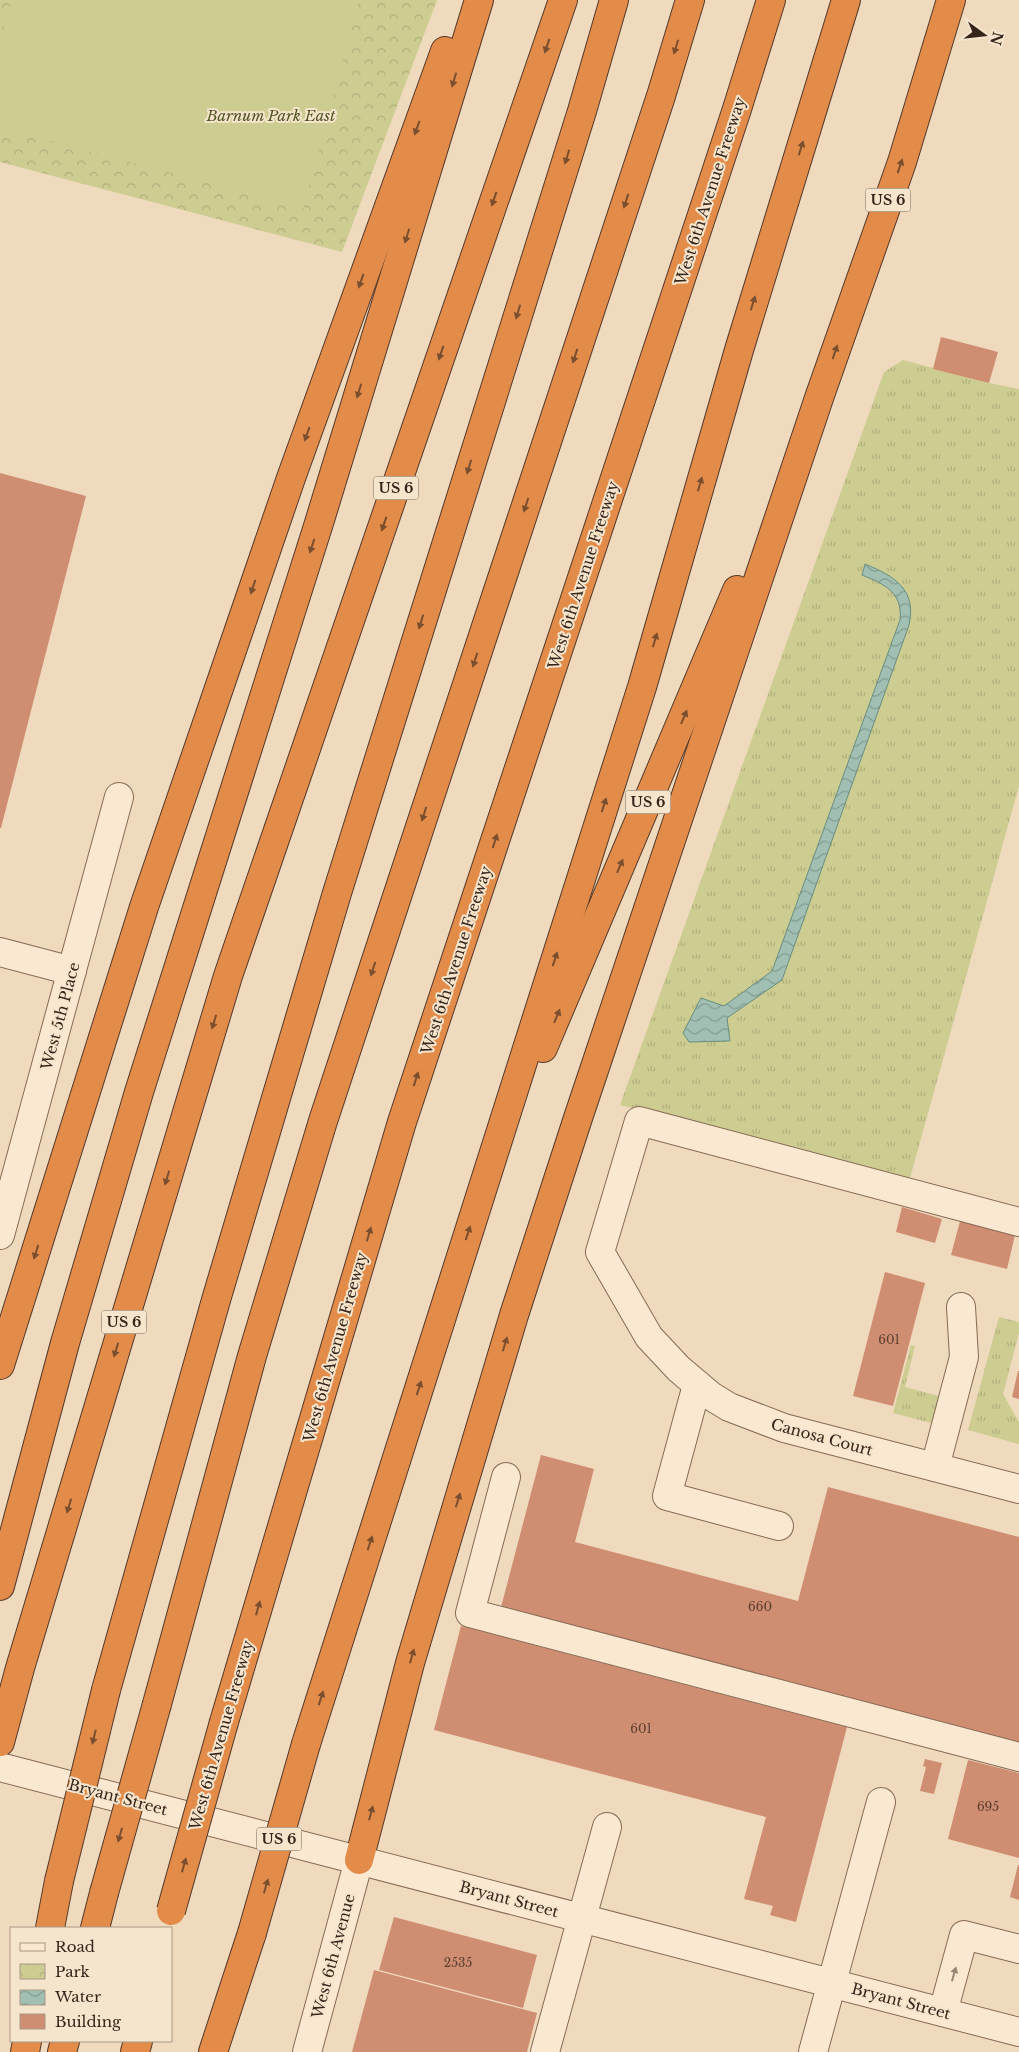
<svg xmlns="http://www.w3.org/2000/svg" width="1019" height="2052" font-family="'Libre Baskerville',serif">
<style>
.grass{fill:url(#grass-tufts)}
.park{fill:url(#park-crowns)}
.garden{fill:#cdcc91}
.water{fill:url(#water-waves);stroke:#688e80}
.building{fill:#cf8d72}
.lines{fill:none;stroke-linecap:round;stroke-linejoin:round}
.minor-casing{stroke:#876a56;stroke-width:30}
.highway-casing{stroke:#54392b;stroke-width:30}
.minor{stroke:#fae8d0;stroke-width:28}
.highway{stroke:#e38c4a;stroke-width:28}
.highway-bridge-casing{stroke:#54392b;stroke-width:30;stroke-linecap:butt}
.highway-bridge{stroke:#e38c4a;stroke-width:28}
.oneway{fill:#7b4e2e}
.oneway2{fill:#988676}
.labels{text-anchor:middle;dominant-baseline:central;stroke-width:4;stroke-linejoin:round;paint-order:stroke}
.number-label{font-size:12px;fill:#5c3f31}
.shield{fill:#f6e5cd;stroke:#705f50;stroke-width:1}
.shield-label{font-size:14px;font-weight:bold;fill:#36251b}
.park-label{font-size:15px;font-style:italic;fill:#4d5321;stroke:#f6e5cd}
.street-label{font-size:15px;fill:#36251b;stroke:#f6e5cd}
</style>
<defs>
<pattern id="grass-tufts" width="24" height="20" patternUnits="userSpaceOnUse" patternTransform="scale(1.25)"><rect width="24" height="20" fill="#cdcc91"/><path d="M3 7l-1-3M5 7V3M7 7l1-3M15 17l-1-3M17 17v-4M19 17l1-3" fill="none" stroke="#b1af7c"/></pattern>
<pattern id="park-crowns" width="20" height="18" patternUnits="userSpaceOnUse" patternTransform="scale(1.25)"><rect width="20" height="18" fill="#cdcc91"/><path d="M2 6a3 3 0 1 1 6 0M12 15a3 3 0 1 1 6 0" fill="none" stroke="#b1af7c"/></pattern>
<pattern id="water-waves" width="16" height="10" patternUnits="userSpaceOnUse" patternTransform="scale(1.25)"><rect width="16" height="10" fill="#a1c0b3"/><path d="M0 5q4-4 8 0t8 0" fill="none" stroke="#849c91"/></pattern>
</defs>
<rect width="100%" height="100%" fill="#efdabd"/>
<!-- grass -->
<g class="grass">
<polygon points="903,360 989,383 1019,389 1019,786 910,1178 620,1105 884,372"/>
<polygon points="999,1317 1019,1322 1019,1333 1003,1394 1019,1422 1019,1444 968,1430"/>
<polygon points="911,1345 915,1346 905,1387 950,1399 943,1426 893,1413"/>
</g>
<!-- park -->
<polygon class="park" points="0,0 437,0 342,252 0,162"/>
<!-- garden -->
<polygon class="garden" points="11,0 359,0 303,209 0,127 0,43"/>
<!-- water -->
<path class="water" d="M865,564C894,576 917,589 909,625L782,980L727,1018L730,1041L689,1042L683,1033L701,998L724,1006L772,971L900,620C903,592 884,584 862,575Z"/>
<!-- building -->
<g class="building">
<polygon points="941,337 998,352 989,383 933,369"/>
<polygon points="0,473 86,496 1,828 0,828"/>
<polygon points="902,1207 942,1219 935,1243 896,1232"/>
<polygon points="960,1221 1015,1235 1007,1269 951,1255"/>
<polygon points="885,1272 925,1283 893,1406 853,1396"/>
<polygon points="1018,1371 1019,1371 1019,1399 1012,1397"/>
<polygon points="541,1455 594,1469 575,1542 798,1601 828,1487 1019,1537 1019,1748 500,1611"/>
<polygon points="461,1626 847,1727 796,1922 770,1915 773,1906 744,1899 766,1817 434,1730"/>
<polygon points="925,1759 942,1763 934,1794 920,1791 926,1767 923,1766"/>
<polygon points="968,1760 1019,1773 1019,1858 948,1839"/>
<polygon points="1018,1865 1019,1865 1019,1900 1010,1897"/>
<polygon points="394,1917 537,1955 523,2008 379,1970"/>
<polygon points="374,1970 537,2013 527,2052 352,2052"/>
</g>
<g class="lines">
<!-- minor casing -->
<g class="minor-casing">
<g id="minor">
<polyline points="0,952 72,971"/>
<polyline points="1019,1222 639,1121 600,1252 649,1337 679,1369 711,1396 729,1407 784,1428 1019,1489"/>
<polyline points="0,1235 119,797"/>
<polyline points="697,1385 667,1496 779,1526"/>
<polyline points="935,1467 964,1357 961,1307"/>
<polyline points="506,1477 470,1613 1019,1757"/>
<polyline points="0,1767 1019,2032"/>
<polyline points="943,2012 964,1935 1019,1949"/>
<polyline points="307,2052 359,1860"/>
<polyline points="545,2052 607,1827"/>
<polyline points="813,2052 881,1802"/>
</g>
</g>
<!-- highway casing -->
<g class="highway-casing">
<g id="highway">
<polyline points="543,1048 737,590"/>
<polyline points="0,1365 144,907 291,478 445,51"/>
<polyline points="0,1586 65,1343 139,1092 319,523 479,0"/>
<polyline points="106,1690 216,1300 337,893 582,111 614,0"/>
<polyline points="157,1704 252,1356 323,1121 661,96 690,0"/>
<polyline points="224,1722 402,1122 737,109 771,0"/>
<polyline points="0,1742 20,1668 228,976 563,0"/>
<polyline points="306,1744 642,687 739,350 846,0"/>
<polyline points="359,1860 410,1663 514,1315 578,1118 819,398 902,162 951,0"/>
<polyline points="50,1928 59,1881"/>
<polyline points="95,1928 104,1893"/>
<polyline points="25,2052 27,2041"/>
<polyline points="62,2052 65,2041"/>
<polyline points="135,2052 138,2041"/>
<polyline points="213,2052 252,1933"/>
</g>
</g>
<!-- minor -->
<use href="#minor" class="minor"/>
<!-- highway -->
<use href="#highway" class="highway"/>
<!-- highway-bridge casing -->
<g class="highway-bridge-casing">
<g id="highway-bridge">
<polyline points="59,1881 106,1690"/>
<polyline points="104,1893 157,1704"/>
<polyline points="171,1911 224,1722"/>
<polyline points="252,1933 306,1744"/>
</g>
</g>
<!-- highway-bridge -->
<use href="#highway-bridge" class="highway-bridge"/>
</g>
<!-- one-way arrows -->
<defs><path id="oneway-solid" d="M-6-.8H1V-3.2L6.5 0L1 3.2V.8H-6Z" transform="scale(1.25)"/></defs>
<g class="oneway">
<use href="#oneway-solid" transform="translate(547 46) rotate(109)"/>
<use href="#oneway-solid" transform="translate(676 47) rotate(107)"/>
<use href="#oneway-solid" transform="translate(454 80) rotate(107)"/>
<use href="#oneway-solid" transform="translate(417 128) rotate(110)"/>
<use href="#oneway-solid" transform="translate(801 148) rotate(-73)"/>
<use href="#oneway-solid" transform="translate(567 157) rotate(107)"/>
<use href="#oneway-solid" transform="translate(900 166) rotate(-71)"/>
<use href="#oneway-solid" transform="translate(494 199) rotate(109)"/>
<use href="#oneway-solid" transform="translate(626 201) rotate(108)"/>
<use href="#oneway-solid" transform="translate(407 236) rotate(107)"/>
<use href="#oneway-solid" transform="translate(361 281) rotate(110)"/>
<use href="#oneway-solid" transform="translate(753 303) rotate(-73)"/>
<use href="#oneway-solid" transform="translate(518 312) rotate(107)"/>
<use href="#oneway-solid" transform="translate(835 352) rotate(-71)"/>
<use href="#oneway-solid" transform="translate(441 353) rotate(109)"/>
<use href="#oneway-solid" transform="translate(575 356) rotate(108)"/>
<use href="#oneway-solid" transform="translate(359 391) rotate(107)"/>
<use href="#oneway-solid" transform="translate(307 434) rotate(110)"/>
<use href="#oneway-solid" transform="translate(469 467) rotate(107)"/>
<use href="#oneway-solid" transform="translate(700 484) rotate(-74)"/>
<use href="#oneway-solid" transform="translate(526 505) rotate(108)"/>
<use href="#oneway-solid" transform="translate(384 524) rotate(109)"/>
<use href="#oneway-solid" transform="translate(312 546) rotate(108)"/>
<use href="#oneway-solid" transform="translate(253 587) rotate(109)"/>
<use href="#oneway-solid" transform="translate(421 622) rotate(107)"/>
<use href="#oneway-solid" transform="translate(655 640) rotate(-74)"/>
<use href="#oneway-solid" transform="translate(475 660) rotate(108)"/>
<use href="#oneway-solid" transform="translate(684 717) rotate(-67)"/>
<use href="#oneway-solid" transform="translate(604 805) rotate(-72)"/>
<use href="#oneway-solid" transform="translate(424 814) rotate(108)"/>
<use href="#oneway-solid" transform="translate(495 841) rotate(-72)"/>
<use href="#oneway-solid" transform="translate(620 866) rotate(-67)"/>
<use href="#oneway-solid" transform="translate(555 959) rotate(-72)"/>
<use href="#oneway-solid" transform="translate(373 969) rotate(108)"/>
<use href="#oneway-solid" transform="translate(557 1016) rotate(-67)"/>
<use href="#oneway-solid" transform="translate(214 1022) rotate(107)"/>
<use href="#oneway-solid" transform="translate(416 1079) rotate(-72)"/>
<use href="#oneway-solid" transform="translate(167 1178) rotate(107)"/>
<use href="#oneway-solid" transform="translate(468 1233) rotate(-72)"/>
<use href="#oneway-solid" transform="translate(369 1234) rotate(-74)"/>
<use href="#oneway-solid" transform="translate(36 1252) rotate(108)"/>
<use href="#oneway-solid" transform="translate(505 1344) rotate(-73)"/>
<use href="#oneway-solid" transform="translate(116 1350) rotate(107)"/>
<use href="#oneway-solid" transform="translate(419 1388) rotate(-72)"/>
<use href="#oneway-solid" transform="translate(458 1500) rotate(-73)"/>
<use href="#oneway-solid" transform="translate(69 1506) rotate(107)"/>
<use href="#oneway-solid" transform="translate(370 1543) rotate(-72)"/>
<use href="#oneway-solid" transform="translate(258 1608) rotate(-74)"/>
<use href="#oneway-solid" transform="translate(412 1656) rotate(-74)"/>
<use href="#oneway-solid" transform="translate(321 1698) rotate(-72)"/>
<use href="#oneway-solid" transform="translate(94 1737) rotate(104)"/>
<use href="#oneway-solid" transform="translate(371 1813) rotate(-75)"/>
<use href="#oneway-solid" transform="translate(120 1835) rotate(106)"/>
<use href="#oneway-solid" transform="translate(184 1865) rotate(-74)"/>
<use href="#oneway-solid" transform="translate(266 1886) rotate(-74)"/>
</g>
<use class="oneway2" href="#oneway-solid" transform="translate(954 1974) rotate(-74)"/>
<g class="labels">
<!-- number labels -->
<g class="number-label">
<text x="889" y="1339">601</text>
<text x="760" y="1606">660</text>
<text x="641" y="1728">601</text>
<text x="988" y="1806">695</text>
<text x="458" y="1962">2535</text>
</g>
<!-- shield labels -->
<g class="shield">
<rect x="865.5" y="188.5" width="45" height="23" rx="4"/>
<rect x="373.5" y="476.5" width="45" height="23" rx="4"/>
<rect x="625.5" y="790.5" width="45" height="23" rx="4"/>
<rect x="101.5" y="1310.5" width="45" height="23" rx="4"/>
<rect x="256.5" y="1827.5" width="45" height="23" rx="4"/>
</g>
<g class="shield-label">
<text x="888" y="200">US 6</text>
<text x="396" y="488">US 6</text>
<text x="648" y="802">US 6</text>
<text x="124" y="1322">US 6</text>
<text x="279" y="1839">US 6</text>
</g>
<!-- park labels -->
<g class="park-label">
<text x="271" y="115">Barnum Park East</text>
</g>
<!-- street labels -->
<g class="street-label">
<text transform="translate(710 191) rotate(-72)">West 6th Avenue Freeway</text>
<text transform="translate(583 575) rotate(-72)">West 6th Avenue Freeway</text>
<text transform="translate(456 960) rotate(-72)">West 6th Avenue Freeway</text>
<text transform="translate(60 1016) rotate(-75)">West 5th Place</text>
<text transform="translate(335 1347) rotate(-74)">West 6th Avenue Freeway</text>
<text transform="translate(822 1437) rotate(15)">Canosa Court</text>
<text transform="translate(221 1735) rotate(-74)">West 6th Avenue Freeway</text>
<text transform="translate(118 1797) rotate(15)">Bryant Street</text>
<text transform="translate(509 1899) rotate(15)">Bryant Street</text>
<text transform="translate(333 1956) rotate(-75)">West 6th Avenue</text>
<text transform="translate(901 2001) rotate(15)">Bryant Street</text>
</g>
</g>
<!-- legend -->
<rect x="10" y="1927" width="162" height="115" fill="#f6e5cd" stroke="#a99886"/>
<rect x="20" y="1943" width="25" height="8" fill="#fae8d0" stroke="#a99886"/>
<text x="55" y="1952" font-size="15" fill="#36251b">Road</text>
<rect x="20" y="1964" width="25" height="15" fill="url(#park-crowns)" stroke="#a99886"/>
<text x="55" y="1977" font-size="15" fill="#36251b">Park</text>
<rect x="20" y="1990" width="25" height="15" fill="url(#water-waves)" stroke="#a99886"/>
<text x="55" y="2002" font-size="15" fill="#36251b">Water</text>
<rect x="20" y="2014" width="25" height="15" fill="#cf8d72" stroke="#a99886"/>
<text x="55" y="2027" font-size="15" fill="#36251b">Building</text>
<!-- north arrow -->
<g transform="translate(984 35) rotate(105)" stroke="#f6e5cd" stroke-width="4" paint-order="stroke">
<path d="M0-4L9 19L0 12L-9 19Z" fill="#36251b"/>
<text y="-8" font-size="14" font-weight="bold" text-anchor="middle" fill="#36251b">N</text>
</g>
</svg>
